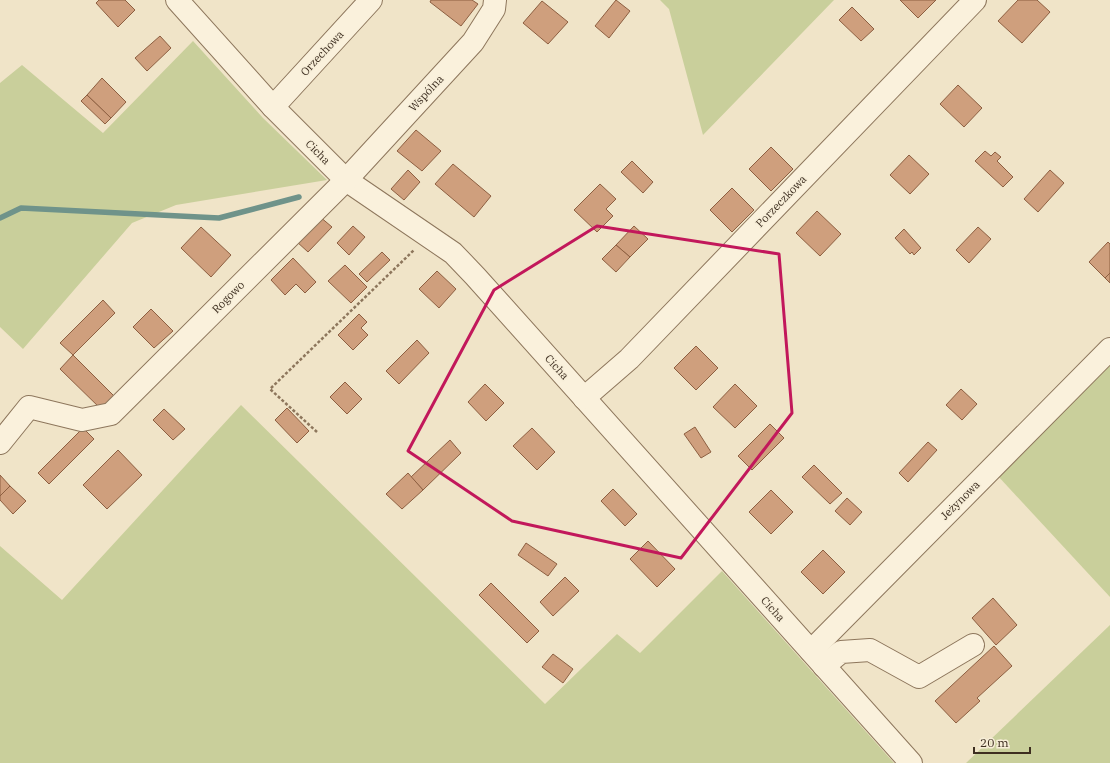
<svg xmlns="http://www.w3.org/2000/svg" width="1110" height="763" font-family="'IBM Plex Serif',serif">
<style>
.green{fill:#c9cf9b}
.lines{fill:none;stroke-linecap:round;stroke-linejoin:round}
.stream{stroke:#6f938a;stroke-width:5.5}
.building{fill:#cf9f7d;stroke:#8d5f41}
.minor-casing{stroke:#8d765c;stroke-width:24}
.path{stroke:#8d765c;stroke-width:2.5;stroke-dasharray:3 2;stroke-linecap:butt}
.minor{stroke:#faf1dc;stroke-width:22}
.marked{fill:none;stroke:#c2185b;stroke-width:3;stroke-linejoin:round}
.labels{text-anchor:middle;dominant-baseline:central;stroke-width:3;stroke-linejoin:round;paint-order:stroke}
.street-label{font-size:11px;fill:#3d2e20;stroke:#f7eed8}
</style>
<rect width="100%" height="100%" fill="#f0e4c8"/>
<!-- green -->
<g class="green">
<polygon points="660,0 834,0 703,135 669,9"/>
<polygon points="193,41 263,118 327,180 176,205 132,223 23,349 0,327 0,83 22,65 103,133"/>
<polygon points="1110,360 1110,597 997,475"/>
<polygon points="241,405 545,704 617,634 640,653 722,571 894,763 0,763 0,546 62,600"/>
<polygon points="1110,625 1110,763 966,763"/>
</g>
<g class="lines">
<!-- stream -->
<polyline class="stream" points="0,218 21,208 219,218 299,197"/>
</g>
<!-- building -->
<g class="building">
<polygon points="99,0 125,0 135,10 118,27 96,3"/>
<polygon points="431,0 472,0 478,4 461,26 430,2"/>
<polygon points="616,0 630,11 609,38 595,26"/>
<polygon points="900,0 936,0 918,18"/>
<polygon points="1018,0 1037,0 1050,12 1022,43 998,21"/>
<polygon points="542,1 568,22 548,44 523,23"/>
<polygon points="852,7 874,29 861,41 839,20"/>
<polygon points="160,36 171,48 147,71 135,58"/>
<polygon points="102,78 126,102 111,118 87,95"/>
<polygon points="958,85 982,108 964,127 940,104"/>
<polygon points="87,95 111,118 105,124 81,101"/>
<polygon points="416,130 441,151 422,171 397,151"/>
<polygon points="771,147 793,169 771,191 749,169"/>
<polygon points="985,151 991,156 995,152 1001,157 997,161 1013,177 1003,187 975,161"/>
<polygon points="909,155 929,174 910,194 890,175"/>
<polygon points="632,161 653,182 643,193 621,172"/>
<polygon points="453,164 491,196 474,217 435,184"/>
<polygon points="408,170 420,182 404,200 391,189"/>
<polygon points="1050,170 1064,183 1038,212 1024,199"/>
<polygon points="600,184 616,199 606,209 613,216 597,232 574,210"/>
<polygon points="732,188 754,210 732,232 710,210"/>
<polygon points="817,211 841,234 820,256 796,233"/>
<polygon points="319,216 332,227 308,252 296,241"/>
<polygon points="353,226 365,237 349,255 337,243"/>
<polygon points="634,226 648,239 630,257 616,245"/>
<polygon points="201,227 231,255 211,277 181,248"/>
<polygon points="978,227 991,239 969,263 956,250"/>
<polygon points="904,229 921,248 914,255 912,252 910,254 895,238"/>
<polygon points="1108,242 1110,244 1110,273 1105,278 1089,262"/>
<polygon points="616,245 630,257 616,272 602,259"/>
<polygon points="382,252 390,260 367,282 359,274"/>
<polygon points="293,258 316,282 305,293 296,284 285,295 271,280"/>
<polygon points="345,265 367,287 351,303 328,281"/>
<polygon points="437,271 456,289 439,308 419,289"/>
<polygon points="1110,273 1110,283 1105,278"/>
<polygon points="103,300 115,313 73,355 60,343"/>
<polygon points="151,309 173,331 154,348 133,327"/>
<polygon points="359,314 367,322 361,328 368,335 353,350 338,335"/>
<polygon points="417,340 429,353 399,384 386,371"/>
<polygon points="696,346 718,368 696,390 674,368"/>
<polygon points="73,355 116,398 103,411 60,369"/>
<polygon points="345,382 362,399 347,414 330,397"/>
<polygon points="485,384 504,403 486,421 468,402"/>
<polygon points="735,384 757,406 735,428 713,407"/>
<polygon points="961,389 977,404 962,420 946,405"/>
<polygon points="287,408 309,431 297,443 275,420"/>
<polygon points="164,409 185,429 173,440 153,420"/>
<polygon points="770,424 784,438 752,470 738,456"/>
<polygon points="695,427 711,452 701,458 684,434"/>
<polygon points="83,428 94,439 49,484 38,473"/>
<polygon points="532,428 555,452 537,470 513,446"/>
<polygon points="450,440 461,453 423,490 411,477"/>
<polygon points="928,442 937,450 908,482 899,473"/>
<polygon points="118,450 142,475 107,509 83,485"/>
<polygon points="814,465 842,493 830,504 802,477"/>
<polygon points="408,473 423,490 402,509 386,494"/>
<polygon points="0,475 10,486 0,496"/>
<polygon points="10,486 26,501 13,514 0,500 0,496"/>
<polygon points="613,489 637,514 625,526 601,501"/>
<polygon points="771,490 793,512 771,534 749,512"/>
<polygon points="847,498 862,512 850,525 835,511"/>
<polygon points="648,541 675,569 657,587 630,559"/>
<polygon points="526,543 557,564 548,576 518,555"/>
<polygon points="823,550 845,572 823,594 801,572"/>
<polygon points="565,577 579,591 553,616 540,602"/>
<polygon points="491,583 539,631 527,643 479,595"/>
<polygon points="993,598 1017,625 996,645 972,618"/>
<polygon points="994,646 1012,666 977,698 980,701 956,723 935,701"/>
<polygon points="553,654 573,669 563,683 542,667"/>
</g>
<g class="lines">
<!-- minor casing -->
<g class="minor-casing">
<g id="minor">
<polyline points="177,0 273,107 346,180 453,253 475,276 911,763"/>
<polyline points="273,107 371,0"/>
<polyline points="584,398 629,359 975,0"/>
<polyline points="0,443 29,407 82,420 111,414 346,180 473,42 494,9 495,0"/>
<polyline points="811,651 1110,349"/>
<polyline points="824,666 841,652 870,650 919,677 973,645"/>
</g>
</g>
<!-- path -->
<polyline class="path" points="317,432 270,389 414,250"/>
<!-- minor -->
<use href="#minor" class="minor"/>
</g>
<!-- marked area -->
<path class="marked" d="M597,226L779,254L792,413L681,558L512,521L408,451L494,290Z"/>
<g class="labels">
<!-- street labels -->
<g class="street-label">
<text transform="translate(322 53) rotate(-47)">Orzechowa</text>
<text transform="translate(426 93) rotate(-47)">Wspólna</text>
<text transform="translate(318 152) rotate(45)">Cicha</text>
<text transform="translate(781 201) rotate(-46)">Porzeczkowa</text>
<text transform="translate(228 297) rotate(-45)">Rogowo</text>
<text transform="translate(557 367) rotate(48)">Cicha</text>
<text transform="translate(960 500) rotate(-45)">Jeżynowa</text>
<text transform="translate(773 609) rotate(48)">Cicha</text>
</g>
</g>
<!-- scale -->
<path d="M974 747v6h56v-6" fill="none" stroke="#3d2e20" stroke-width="2"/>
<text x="980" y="747" font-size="12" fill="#3d2e20" stroke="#f7eed8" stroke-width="3" paint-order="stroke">20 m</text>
</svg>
